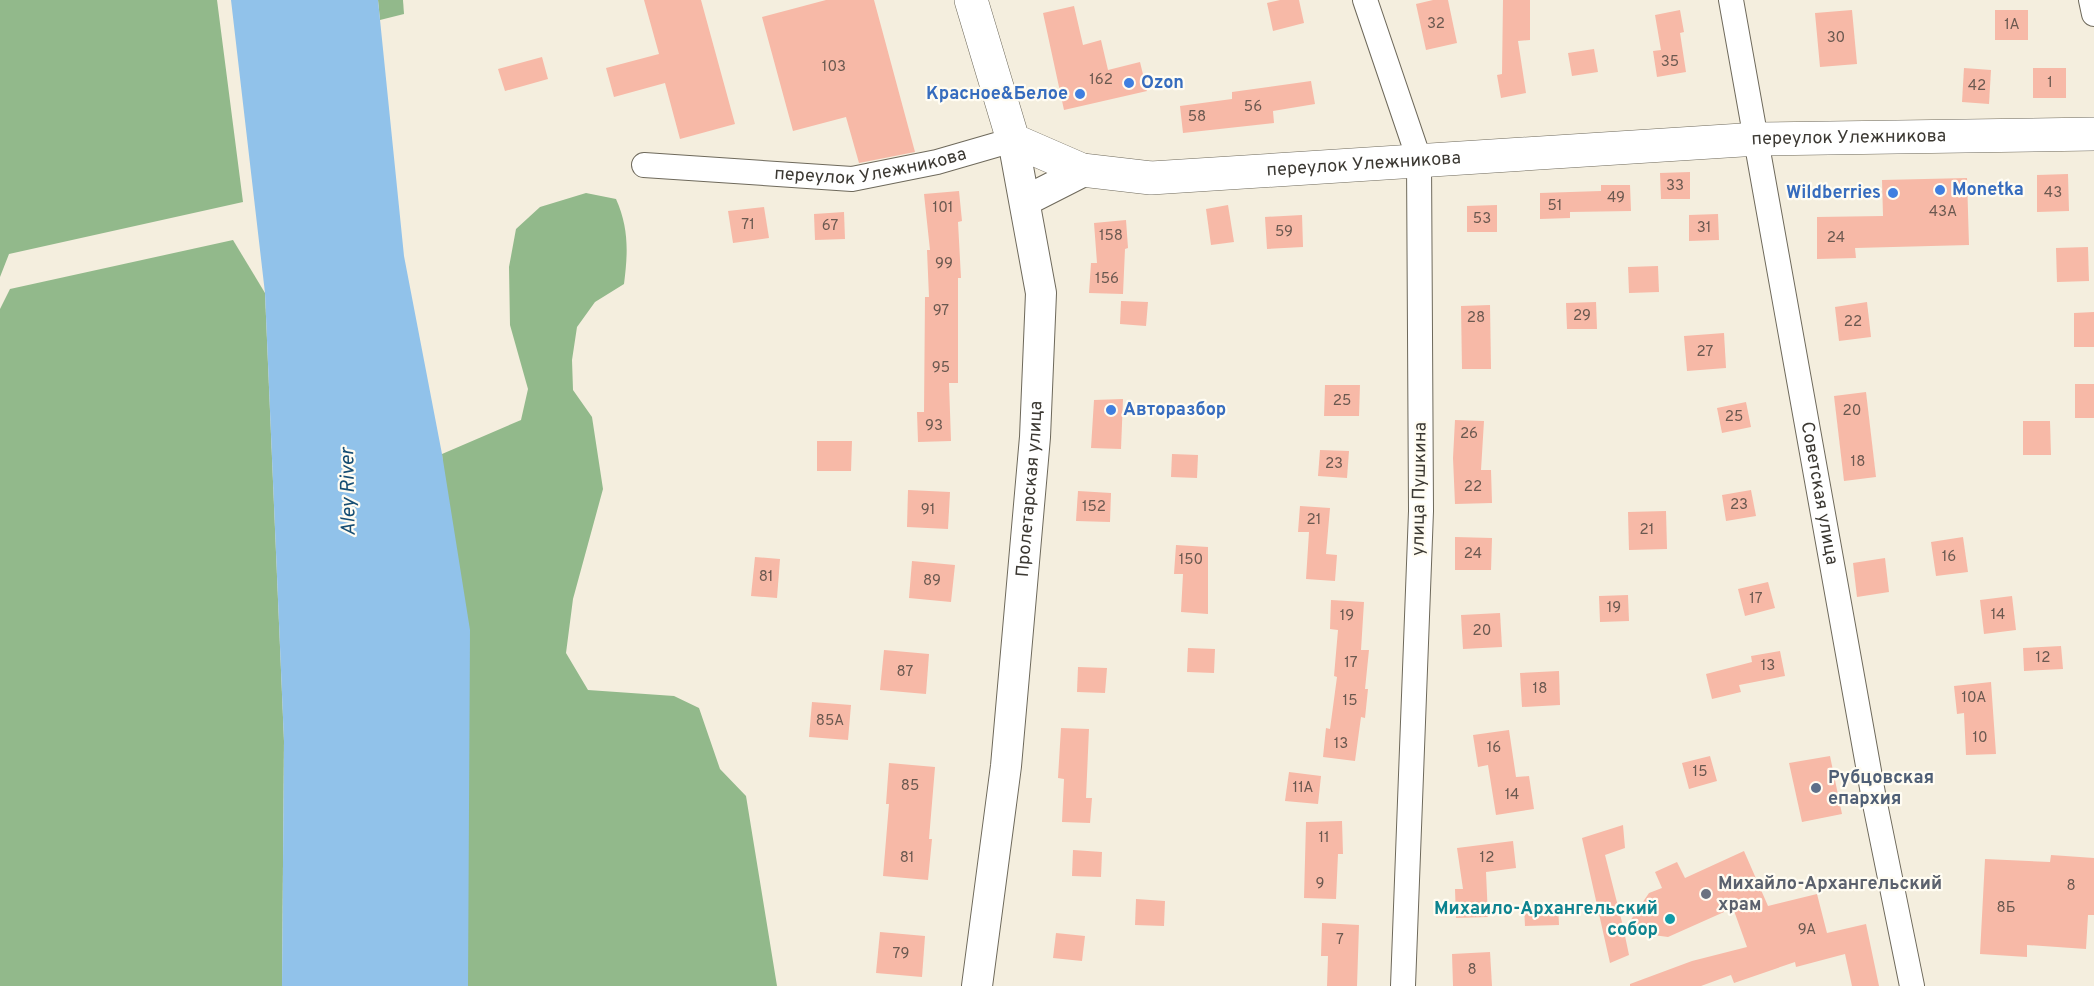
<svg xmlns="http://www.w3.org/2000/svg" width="2094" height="986" font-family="Overpass,sans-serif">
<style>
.forest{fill:#92b98b}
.water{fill:#91c2ea}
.building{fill:#f7b9a7}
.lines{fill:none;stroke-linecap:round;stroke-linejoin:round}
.minor-casing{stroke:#6e695b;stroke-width:26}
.tertiary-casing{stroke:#6e695b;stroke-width:32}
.secondary-casing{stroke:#6e695b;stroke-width:34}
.minor{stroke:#fff;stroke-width:24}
.tertiary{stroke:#fff;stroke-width:30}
.secondary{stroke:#fff;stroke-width:33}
.shop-dot{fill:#3f7fe0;stroke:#fffcf2;stroke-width:2}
.service-dot{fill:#5c6f8a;stroke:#fffcf2;stroke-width:2}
.worship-dot{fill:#6b7280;stroke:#fffcf2;stroke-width:2}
.culture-dot{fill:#0f9aa8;stroke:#fffcf2;stroke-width:2}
.labels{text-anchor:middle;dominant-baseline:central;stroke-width:4.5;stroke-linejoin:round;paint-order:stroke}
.number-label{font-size:15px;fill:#6b5950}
.shop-label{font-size:18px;font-weight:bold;fill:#366cbe;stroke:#fffcf2;text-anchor:start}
.street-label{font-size:18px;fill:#3c3933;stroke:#fffcf2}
.service-label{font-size:18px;font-weight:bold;fill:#4e5e75;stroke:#fffcf2;text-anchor:start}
.worship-label{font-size:18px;font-weight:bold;fill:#5b616d;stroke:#fffcf2;text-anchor:start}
.culture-label{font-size:18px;font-weight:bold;fill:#0d838f;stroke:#fffcf2;text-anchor:end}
.water-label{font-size:20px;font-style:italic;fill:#164d73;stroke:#fffcf2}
</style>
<rect width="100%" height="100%" fill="#f4eede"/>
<!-- forest -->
<g class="forest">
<polygon points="0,0 217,0 243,202 9,254 0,277"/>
<polygon points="378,0 403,0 404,14 380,20"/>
<path d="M586,193L616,199C629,228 628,253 624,284L595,302L577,327L572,360L573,390L592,417L603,489L573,599L566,653L588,690L674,696L699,708L720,769L746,796L777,986H468V811L442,454L521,420L528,389L510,325L509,267L516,229L540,207Z"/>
<polygon points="233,240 265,293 284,741 282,986 0,986 0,309 10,289"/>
</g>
<!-- water -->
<polygon class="water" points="231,0 378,0 404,256 442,454 470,630 468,986 282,986 284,741 265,293"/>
<!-- building -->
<g class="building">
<polygon points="644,0 701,0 735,124 680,139 665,83 614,97 606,68 659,54"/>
<polygon points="826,0 874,0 915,152 859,163 846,117 793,131 762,17"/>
<polygon points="1280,0 1299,0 1304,23 1273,31 1267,3"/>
<polygon points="1433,0 1448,0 1457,43 1426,50 1416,4"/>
<polygon points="1503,0 1530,0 1530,40 1518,41 1526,93 1501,98 1497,75 1502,74"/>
<polygon points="1074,6 1083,45 1101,40 1108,70 1140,62 1147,91 1064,110 1043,13"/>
<polygon points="1680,10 1684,32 1680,33 1686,72 1657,77 1653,51 1661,50 1655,15"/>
<polygon points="1852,10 1857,64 1820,67 1815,13"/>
<rect x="1995" y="10" width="33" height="30"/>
<polygon points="1594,49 1598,72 1572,76 1568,53"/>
<polygon points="542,57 548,79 505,91 498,69"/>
<polygon points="1964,68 1991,70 1989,104 1962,102"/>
<rect x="2033" y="68" width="33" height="30"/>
<polygon points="1311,81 1315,104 1273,111 1274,123 1183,133 1180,106 1232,99 1232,92"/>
<polygon points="1690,172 1690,199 1661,199 1660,173"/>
<polygon points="2068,174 2069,211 2037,212 2037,175"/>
<polygon points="1967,178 1969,245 1855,248 1856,258 1817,259 1817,217 1883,216 1882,180"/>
<polygon points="1601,185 1630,185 1631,211 1570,212 1570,218 1540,219 1540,193 1601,191"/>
<polygon points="959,191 962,221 958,222 961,278 958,278 958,383 949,383 951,441 918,442 917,412 924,412 925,297 929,297 927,250 930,250 924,194"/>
<polygon points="1228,205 1234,242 1211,245 1206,209"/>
<polygon points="1497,205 1497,232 1467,232 1467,206"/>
<polygon points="764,207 769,238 733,243 728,211"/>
<polygon points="844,212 845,239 815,240 814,214"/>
<polygon points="1718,214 1719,240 1689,241 1689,215"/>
<polygon points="1302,215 1303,247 1267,249 1265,217"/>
<polygon points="1126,220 1128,248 1125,249 1123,294 1089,293 1091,263 1097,263 1094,223"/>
<polygon points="2088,247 2089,281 2057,282 2056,248"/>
<polygon points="1658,266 1659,292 1629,293 1628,267"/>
<polygon points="1121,301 1148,302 1146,326 1120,324"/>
<polygon points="1596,302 1597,329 1567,329 1566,303"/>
<polygon points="1867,302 1871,337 1839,341 1835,307"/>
<polygon points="1490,305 1491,369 1462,369 1461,306"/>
<polygon points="2094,312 2094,347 2074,347 2074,313"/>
<polygon points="1724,333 1726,368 1687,371 1684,336"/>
<rect x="2075" y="384" width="19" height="34"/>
<polygon points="1325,385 1360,385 1359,416 1324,416"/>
<polygon points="1866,392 1876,477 1844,481 1834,396"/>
<polygon points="1123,399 1121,449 1091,448 1094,400"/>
<polygon points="1746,402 1751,427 1722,433 1717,408"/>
<polygon points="1455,420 1484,421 1481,470 1491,470 1492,503 1455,504 1453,458"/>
<polygon points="2023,421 2050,421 2051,455 2023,455"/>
<polygon points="817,441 852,441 851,471 817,471"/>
<polygon points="1320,450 1349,451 1347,478 1318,476"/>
<polygon points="1172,454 1198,455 1197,478 1171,477"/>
<polygon points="908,490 950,492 948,529 907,527"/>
<polygon points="1751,490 1756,516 1726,521 1722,495"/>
<polygon points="1078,491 1111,493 1110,522 1076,521"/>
<polygon points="1300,506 1330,508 1326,554 1337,555 1335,581 1306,579 1309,532 1298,532"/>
<polygon points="1666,511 1667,549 1629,550 1628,512"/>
<polygon points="1455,537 1492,538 1491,570 1455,570"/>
<polygon points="1963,537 1968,572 1936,576 1931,542"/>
<polygon points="1176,545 1208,547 1208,614 1181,612 1183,574 1174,574"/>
<polygon points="755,557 780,559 777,598 751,596"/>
<polygon points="1885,558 1889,592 1857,597 1853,563"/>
<polygon points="912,561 955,565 951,602 909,598"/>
<polygon points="1768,582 1775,608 1745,616 1738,589"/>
<polygon points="1628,595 1629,621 1600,622 1599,596"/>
<polygon points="2012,596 2016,630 1984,634 1980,600"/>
<polygon points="1331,600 1364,602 1361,650 1369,650 1365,689 1368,689 1365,718 1361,717 1355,761 1323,757 1326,728 1330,729 1337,677 1334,676 1338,630 1330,629"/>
<polygon points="1500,613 1502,647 1463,649 1461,615"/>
<polygon points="2061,646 2063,669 2024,671 2023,648"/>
<polygon points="1188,648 1215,649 1214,673 1187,672"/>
<polygon points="884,650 929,654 926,694 880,690"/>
<polygon points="1780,651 1785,676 1739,685 1741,692 1712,699 1706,674 1752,662 1751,656"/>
<polygon points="1078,667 1107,668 1105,693 1077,692"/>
<polygon points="1559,671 1560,705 1522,707 1520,673"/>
<polygon points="1991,682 1996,754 1966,755 1964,713 1957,714 1954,686"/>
<polygon points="812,702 851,705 848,740 809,737"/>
<polygon points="1061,728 1089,729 1086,798 1092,798 1090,823 1062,822 1064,779 1058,778"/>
<polygon points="1509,730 1516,777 1529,776 1534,809 1496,815 1488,765 1478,767 1473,735"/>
<polygon points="1710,756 1717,781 1689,789 1682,763"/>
<polygon points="1830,756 1842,814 1802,822 1789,763"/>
<polygon points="889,763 935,767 929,839 932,839 928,880 883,876 889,804 886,804"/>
<polygon points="1289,772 1321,776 1318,804 1285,801"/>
<polygon points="1342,821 1343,854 1338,854 1336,899 1304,898 1306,822"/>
<polygon points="1623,825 1625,848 1605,855 1624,930 1649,893 1662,888 1655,872 1677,862 1685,878 1744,851 1768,906 1817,894 1827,933 1866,924 1879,986 1852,986 1845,954 1796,967 1795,962 1734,983 1731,975 1701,986 1630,986 1630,984 1692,961 1747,947 1733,908 1668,937 1624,931 1629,955 1610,963 1582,838"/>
<polygon points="1513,841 1516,868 1486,872 1488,917 1456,918 1455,889 1463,889 1457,848"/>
<polygon points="1073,850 1102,852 1101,877 1072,876"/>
<polygon points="2051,855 2094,858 2094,915 2088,915 2086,949 2027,945 2027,957 1980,954 1985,859 2050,862"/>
<polygon points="1136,899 1165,901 1164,926 1135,925"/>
<polygon points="1558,905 1559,925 1525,926 1524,906"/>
<polygon points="1322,923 1359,925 1357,986 1327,986 1328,956 1321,956"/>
<polygon points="880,932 925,936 922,977 876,973"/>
<polygon points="1056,933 1085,936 1082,961 1053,958"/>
<polygon points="1490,952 1492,986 1453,986 1452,954"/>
</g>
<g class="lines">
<!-- minor casing -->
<g class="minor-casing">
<g id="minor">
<polyline points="1365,0 1419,159 1421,511 1403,986"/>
<path id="s1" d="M1731,0L1874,799L1912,986"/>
<polyline points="2091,0 2094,14"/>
<path id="s2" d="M644,165L852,179L937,162L1013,140"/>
</g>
</g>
<!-- tertiary casing -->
<g class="tertiary-casing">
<g id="tertiary">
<polyline points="1025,201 1086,170"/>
<path id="s3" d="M977,986L1006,766L1035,437L1041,293L1013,140"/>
</g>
</g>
<!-- secondary casing -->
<g class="secondary-casing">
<g id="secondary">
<path id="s4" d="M971,0L1013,140L1082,170L1151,178L1758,139L2094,134"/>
</g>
</g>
<!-- minor -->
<use href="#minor" class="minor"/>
<!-- tertiary -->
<use href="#tertiary" class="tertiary"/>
<!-- secondary -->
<use href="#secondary" class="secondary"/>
</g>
<!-- markers -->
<g class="shop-dot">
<circle cx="1129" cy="83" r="6"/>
<circle cx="1080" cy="94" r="6"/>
<circle cx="1940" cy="190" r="6"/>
<circle cx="1893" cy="193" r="6"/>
<circle cx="1111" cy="410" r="6"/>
</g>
<circle class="service-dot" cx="1816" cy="788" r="6"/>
<circle class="worship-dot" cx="1706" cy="894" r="6"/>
<circle class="culture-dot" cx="1670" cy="919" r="6"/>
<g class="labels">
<!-- number labels -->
<g class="number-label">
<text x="1436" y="24">32</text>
<text x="2012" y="25">1А</text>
<text x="1836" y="38">30</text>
<text x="1670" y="62">35</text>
<text x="834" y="67">103</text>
<text x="1101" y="80">162</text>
<text x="2050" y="83">1</text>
<text x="1977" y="86">42</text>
<text x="1253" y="107">56</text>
<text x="1197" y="117">58</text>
<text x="1675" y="186">33</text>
<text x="2053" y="193">43</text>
<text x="1616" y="198">49</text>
<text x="1555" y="206">51</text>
<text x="943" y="208">101</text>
<text x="1943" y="212">43А</text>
<text x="1482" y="219">53</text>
<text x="748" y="225">71</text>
<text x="830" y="226">67</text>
<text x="1704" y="228">31</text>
<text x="1284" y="232">59</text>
<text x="1111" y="236">158</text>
<text x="1836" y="238">24</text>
<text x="944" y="264">99</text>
<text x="1107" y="279">156</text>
<text x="941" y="311">97</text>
<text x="1582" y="316">29</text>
<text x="1476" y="318">28</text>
<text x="1853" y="322">22</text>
<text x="1705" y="352">27</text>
<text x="941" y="368">95</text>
<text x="1342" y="401">25</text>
<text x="1852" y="411">20</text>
<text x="1734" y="417">25</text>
<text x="934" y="426">93</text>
<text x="1469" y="434">26</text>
<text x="1858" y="462">18</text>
<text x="1334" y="464">23</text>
<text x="1473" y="487">22</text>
<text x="1739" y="505">23</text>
<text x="1094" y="507">152</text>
<text x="928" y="510">91</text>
<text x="1314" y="520">21</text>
<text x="1647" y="530">21</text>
<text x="1473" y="554">24</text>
<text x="1949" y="557">16</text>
<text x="1191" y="560">150</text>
<text x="766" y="577">81</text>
<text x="932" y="581">89</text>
<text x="1756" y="599">17</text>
<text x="1614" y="608">19</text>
<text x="1998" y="615">14</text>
<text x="1347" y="616">19</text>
<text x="1482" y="631">20</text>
<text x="2043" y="658">12</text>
<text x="1351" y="663">17</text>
<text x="1768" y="666">13</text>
<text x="905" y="672">87</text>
<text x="1540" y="689">18</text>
<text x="1974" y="698">10А</text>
<text x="1350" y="701">15</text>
<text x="830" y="721">85А</text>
<text x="1980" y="738">10</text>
<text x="1341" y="744">13</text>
<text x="1494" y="748">16</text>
<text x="1700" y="772">15</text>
<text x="910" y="786">85</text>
<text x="1303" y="788">11А</text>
<text x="1512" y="795">14</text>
<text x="1324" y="838">11</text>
<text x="907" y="858">81</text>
<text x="1487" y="858">12</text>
<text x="1320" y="884">9</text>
<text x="2071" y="886">8</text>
<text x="2006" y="908">8Б</text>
<text x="1807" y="930">9А</text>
<text x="1340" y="940">7</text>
<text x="901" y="954">79</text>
<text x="1472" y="970">8</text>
</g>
<!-- shop labels -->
<g class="shop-label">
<text x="1141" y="83">Ozon</text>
<text x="1068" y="94" text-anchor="end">Красное&amp;Белое</text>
<text x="1952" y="190">Monetka</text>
<text x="1881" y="193" text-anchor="end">Wildberries</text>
<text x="1123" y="410">Авторазбор</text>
</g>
<!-- street labels -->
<g class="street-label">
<text stroke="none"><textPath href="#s4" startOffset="990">переулок Улежникова</textPath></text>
<text stroke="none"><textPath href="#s2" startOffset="228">переулок Улежникова</textPath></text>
<text stroke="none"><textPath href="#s4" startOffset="504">переулок Улежникова</textPath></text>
<text transform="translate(1420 489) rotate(-89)">улица Пушкина</text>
<text stroke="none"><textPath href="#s3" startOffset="500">Пролетарская улица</textPath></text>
<text stroke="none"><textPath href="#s1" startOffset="501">Советская улица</textPath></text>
</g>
<!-- service labels -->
<g class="service-label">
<text x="1828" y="778">Рубцовская<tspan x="1828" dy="21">епархия</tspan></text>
</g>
<!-- worship labels -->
<g class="worship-label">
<text x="1718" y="884">Михайло-Архангельский<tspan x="1718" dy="21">храм</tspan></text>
</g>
<!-- culture labels -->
<g class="culture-label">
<text x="1658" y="909">Михаило-Архангельский<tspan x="1658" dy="21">собор</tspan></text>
</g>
<!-- water labels -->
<g class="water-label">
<text transform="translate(349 492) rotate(-91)">Aley River</text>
</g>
</g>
</svg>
